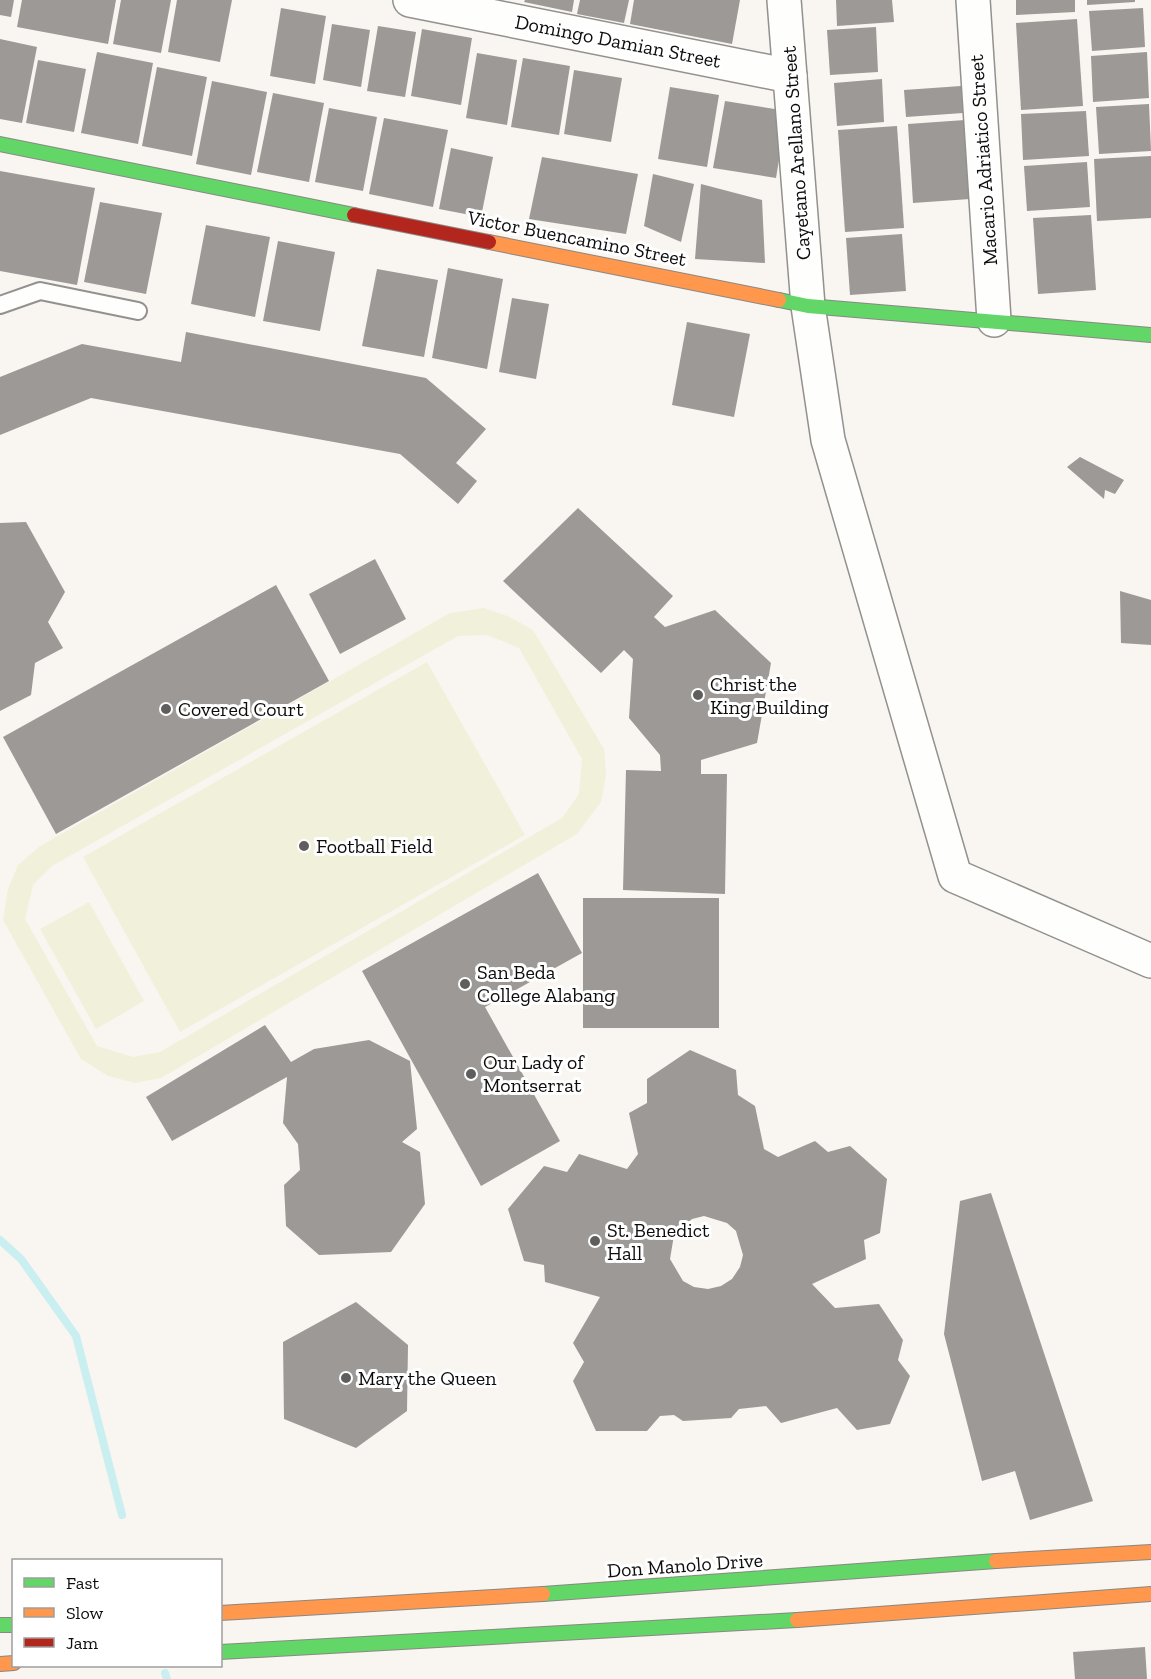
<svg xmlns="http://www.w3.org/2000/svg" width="1151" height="1679" font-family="'Zilla Slab',serif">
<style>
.pitch{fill:#f1f1db;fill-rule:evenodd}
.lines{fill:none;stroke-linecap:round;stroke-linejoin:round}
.stream{stroke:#c9eff1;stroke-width:8}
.building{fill:#9c9996;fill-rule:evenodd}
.lane-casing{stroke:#93918f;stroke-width:20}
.street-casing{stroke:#93918f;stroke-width:36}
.fast-casing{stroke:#898885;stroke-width:16}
.slow-casing{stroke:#898885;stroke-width:16}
.jam-casing{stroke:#898885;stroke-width:16}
.lane{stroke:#fefefd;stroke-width:16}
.street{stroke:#fefefd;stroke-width:33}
.fast{stroke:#63d668;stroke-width:14}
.slow{stroke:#ff974d;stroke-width:14}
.jam{stroke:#b3261e;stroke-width:14}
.poi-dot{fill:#5f5e5c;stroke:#fff;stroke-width:2}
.labels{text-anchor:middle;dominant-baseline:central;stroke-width:6;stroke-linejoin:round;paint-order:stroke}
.street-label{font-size:20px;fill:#0c0c0c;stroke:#fff}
.poi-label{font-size:20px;fill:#0c0c0c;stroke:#fff;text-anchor:start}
</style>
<rect width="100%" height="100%" fill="#f9f5f0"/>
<!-- pitch -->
<g class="pitch">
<path d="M484,608L510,617L533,630L604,749L606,775L601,802L577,834L161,1078L135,1083L108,1076L81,1059L3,920L8,889L18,865L40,846L450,613ZM487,635L519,648L582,759L579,794L562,818L160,1052L133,1057L97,1046L25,919L33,885L52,866L458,636Z"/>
<polygon points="427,662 525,835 180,1032 83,857"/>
<polygon points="89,902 144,1001 96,1029 40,929"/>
</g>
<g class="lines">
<!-- stream -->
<g class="stream">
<polyline points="0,1240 21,1259 76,1336 122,1515"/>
<polyline points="165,1673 167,1679"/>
</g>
</g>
<!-- building -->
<g class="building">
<polygon points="0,0 14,0 11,17 0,15"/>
<polygon points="22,0 116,0 108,44 17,27"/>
<polygon points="121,0 171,0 161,53 113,44"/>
<polygon points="177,0 232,0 220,62 168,52"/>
<polygon points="525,0 574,0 572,12 524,2"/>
<polygon points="580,0 629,0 624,23 577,14"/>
<polygon points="634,0 740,0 732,44 630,24"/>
<polygon points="836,0 892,0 894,22 837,26"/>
<polygon points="1016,0 1075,0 1075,12 1016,15"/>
<polygon points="1087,0 1135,0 1135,2 1087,5"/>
<polygon points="281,8 326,16 315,84 270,76"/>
<polygon points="1143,8 1145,47 1092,51 1089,11"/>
<polygon points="1077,19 1083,106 1021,110 1016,23"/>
<polygon points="332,24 370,30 361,87 323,80"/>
<polygon points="378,26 416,32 405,97 367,91"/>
<polygon points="876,27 878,72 830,75 827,30"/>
<polygon points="422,29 472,38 461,105 411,96"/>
<polygon points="0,39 37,47 22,123 0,119"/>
<polygon points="97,52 153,63 138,144 81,133"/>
<polygon points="1147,52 1149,98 1093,102 1091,56"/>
<polygon points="477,53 517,60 507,125 466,118"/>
<polygon points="523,58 570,66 559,135 511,127"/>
<polygon points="38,60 86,69 74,132 26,123"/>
<polygon points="157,67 207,77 192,156 142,146"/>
<polygon points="574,70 622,78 611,142 564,134"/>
<polygon points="882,79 884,122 837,126 834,83"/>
<polygon points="212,81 267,92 251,175 196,164"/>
<polygon points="961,86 963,113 906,117 904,90"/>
<polygon points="670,87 719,95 707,167 658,159"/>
<polygon points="273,93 324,103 309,182 257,172"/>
<polygon points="725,101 787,111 776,178 713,168"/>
<polygon points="1149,104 1151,151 1099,154 1096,107"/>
<polygon points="329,108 377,117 363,191 315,182"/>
<polygon points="1086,111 1089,156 1023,160 1021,114"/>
<polygon points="384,118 448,130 433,207 369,194"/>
<polygon points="965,120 970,199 913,203 908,124"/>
<polygon points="897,126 904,228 845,232 838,130"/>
<polygon points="451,148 493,157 481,217 439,209"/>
<polygon points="1151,156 1151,218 1097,221 1094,159"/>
<polygon points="542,157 638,174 626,234 529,219"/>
<polygon points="1087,162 1090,207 1027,211 1024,166"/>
<polygon points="0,171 95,188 77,285 0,271"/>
<polygon points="653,174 694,184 681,242 644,226"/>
<polygon points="701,184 762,200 765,263 695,259"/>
<polygon points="100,202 162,213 146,294 84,282"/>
<polygon points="1091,215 1096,290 1038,294 1033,218"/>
<polygon points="206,225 270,237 255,317 191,304"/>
<polygon points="902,234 906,291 850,295 846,238"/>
<polygon points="278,241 335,252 320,331 263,321"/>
<polygon points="448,268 503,279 487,369 432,358"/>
<polygon points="377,269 438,280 424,357 362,346"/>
<polygon points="512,298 549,304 536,379 499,372"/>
<polygon points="687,322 750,334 734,417 672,405"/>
<polygon points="186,332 426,378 486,429 456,463 477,481 458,504 400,454 91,398 0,435 0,377 82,344 181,362"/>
<polygon points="1080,457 1124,480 1115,494 1105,490 1104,499 1067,467"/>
<polygon points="578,508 673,596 654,617 665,627 715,610 771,663 757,743 701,760 701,774 727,774 725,894 623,890 626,770 661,771 660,755 629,718 633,659 624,650 601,673 503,581"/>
<polygon points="26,522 65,592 48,622 63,648 35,663 31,695 0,711 0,523"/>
<polygon points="375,559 406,619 340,654 309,594"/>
<polygon points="276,585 329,681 56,834 3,737"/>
<polygon points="1120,591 1151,600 1151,645 1121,643"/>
<polygon points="538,873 582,953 485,1007 560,1141 481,1186 362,971"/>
<rect x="583" y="898" width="136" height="130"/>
<polygon points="265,1025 291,1062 314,1049 369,1040 410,1061 417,1129 402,1142 420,1152 425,1204 391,1252 319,1255 286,1226 284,1185 300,1170 298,1144 283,1123 287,1077 172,1141 146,1097"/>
<path d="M690,1050L736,1070L738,1095L755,1106L764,1149L778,1157L815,1141L828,1152L850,1146L887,1179L880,1233L864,1240L866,1259L812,1284L835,1308L879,1304L903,1340L898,1360L910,1376L890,1424L857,1430L837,1408L781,1423L766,1406L739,1409L731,1418L683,1421L674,1415L660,1416L647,1431H596L573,1381L584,1362L573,1343L600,1297L545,1282L544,1265L524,1261L508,1209L544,1166L567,1172L579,1154L627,1169L638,1154L629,1113L647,1103V1079ZM704,1216L727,1223L736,1231L743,1255L740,1267L732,1279L721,1286L708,1289L694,1287L683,1281L670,1259L674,1235L692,1219Z"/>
<polygon points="991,1193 1093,1501 1030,1520 1015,1471 982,1481 944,1334 960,1201"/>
<polygon points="356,1302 408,1345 407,1411 356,1448 284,1419 283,1342"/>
<polygon points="1145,1647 1147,1679 1075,1679 1073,1652"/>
</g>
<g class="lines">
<!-- lane casing -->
<g class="lane-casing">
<polyline id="lane" points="0,305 40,291 138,311"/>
</g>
<!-- street casing -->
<g class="street-casing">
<g id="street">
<polyline points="410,0 790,76"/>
<polyline points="784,0 808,306 828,440 955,876 1151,961"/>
<polyline points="973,0 994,320"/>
</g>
</g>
<!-- fast casing -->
<g class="fast-casing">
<g id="fast">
<polyline points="0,144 354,215"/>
<polyline points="779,300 808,306 1151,335"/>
<polyline points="543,1594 996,1561"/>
<polyline points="0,1625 14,1625"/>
<polyline points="220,1652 797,1620"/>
</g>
</g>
<!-- slow casing -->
<g class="slow-casing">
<g id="slow">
<polyline points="489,242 779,300"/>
<polyline points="996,1561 1151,1552"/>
<polyline points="220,1613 543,1594"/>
<polyline points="797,1620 1151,1594"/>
<polyline points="0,1664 14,1663"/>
</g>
</g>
<!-- jam casing -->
<g class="jam-casing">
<polyline id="jam" points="354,215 489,242"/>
</g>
<!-- lane -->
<use href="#lane" class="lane"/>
<!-- street -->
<use href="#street" class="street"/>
<!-- fast -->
<use href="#fast" class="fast"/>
<!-- slow -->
<use href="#slow" class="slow"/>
<!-- jam -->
<use href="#jam" class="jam"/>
</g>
<!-- markers -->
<g class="poi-dot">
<circle cx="698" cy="695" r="6"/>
<circle cx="166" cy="709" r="6"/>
<circle cx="304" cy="846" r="6"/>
<circle cx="465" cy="984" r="6"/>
<circle cx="471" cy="1074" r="6"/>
<circle cx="595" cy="1241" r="6"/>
<circle cx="346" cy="1378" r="6"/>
</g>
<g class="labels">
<!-- street labels -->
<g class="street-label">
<text transform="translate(618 41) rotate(11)">Domingo Damian Street</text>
<text transform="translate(796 153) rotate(-94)">Cayetano Arellano Street</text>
<text transform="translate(983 160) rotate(-94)">Macario Adriatico Street</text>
<text transform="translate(577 238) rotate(11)">Victor Buencamino Street</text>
<text transform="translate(685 1565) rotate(-4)">Don Manolo Drive</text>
</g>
<!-- poi labels -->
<g class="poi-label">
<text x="710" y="684">Christ the<tspan x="710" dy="23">King Building</tspan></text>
<text x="178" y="709">Covered Court</text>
<text x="316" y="846">Football Field</text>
<text x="477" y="972">San Beda<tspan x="477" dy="23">College Alabang</tspan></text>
<text x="483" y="1062">Our Lady of<tspan x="483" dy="23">Montserrat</tspan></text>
<text x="607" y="1230">St. Benedict<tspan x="607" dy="23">Hall</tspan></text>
<text x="358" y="1378">Mary the Queen</text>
</g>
</g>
<!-- legend -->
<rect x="12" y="1559" width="210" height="108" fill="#ffffff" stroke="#9e9e9e" stroke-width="1.5"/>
<rect x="24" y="1578" width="30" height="9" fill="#63d668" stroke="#9e9e9e" stroke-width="1.5"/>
<text x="66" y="1589" font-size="18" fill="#0c0c0c">Fast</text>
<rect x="24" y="1608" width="30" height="9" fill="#ff974d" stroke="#9e9e9e" stroke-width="1.5"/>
<text x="66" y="1619" font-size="18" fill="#0c0c0c">Slow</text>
<rect x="24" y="1638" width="30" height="9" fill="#b3261e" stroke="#9e9e9e" stroke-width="1.5"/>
<text x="66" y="1649" font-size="18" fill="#0c0c0c">Jam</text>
</svg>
